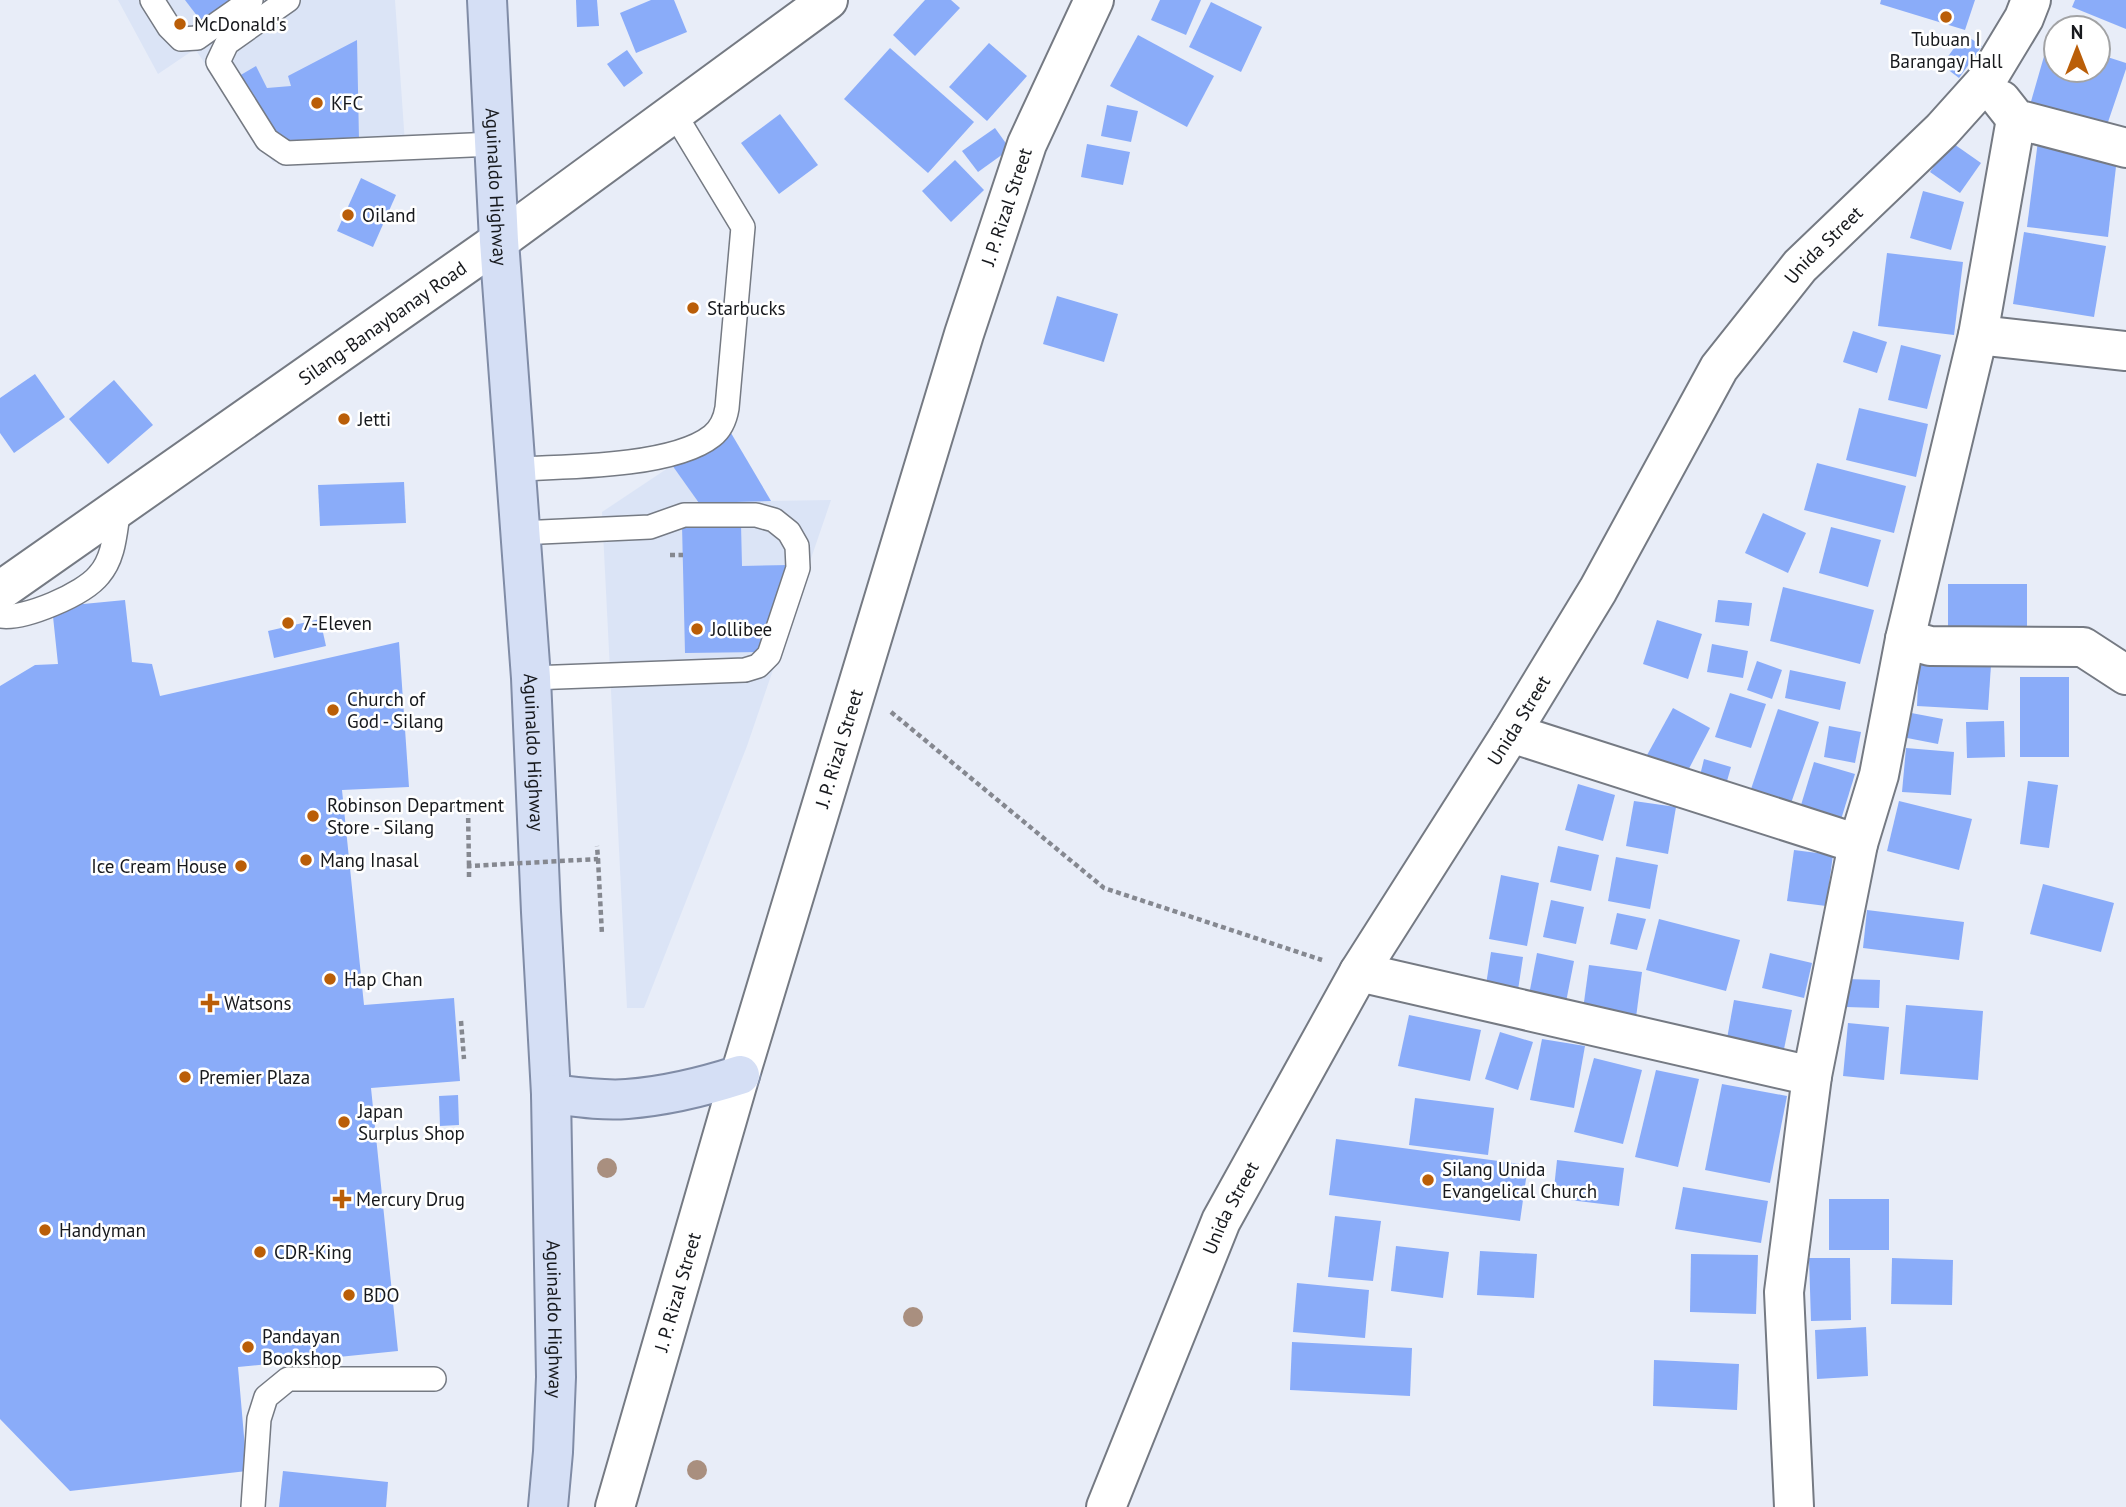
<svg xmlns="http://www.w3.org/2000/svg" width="2126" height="1507" font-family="'PT Sans',sans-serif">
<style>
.built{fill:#dbe4f6}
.building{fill:#8aacf9}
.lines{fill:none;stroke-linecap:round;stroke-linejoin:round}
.service-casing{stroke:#757a83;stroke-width:26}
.minor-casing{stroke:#757a83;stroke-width:42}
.tertiary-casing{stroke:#757a83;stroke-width:42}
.secondary-casing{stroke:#757a83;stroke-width:42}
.primary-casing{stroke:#808ca6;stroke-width:42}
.path{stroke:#858890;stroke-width:4.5;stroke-dasharray:5 3.5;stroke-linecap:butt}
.service{stroke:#fff;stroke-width:23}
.minor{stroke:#fff;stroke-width:38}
.tertiary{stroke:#fff;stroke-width:38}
.secondary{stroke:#fff;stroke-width:38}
.primary{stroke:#d5dff5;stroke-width:38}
.path-bridge{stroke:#858890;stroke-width:4.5;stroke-dasharray:5 3.5;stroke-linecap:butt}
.tree{fill:#a98f7f}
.poi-dot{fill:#ba5e08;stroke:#fff;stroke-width:2.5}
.labels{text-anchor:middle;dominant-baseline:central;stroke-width:5;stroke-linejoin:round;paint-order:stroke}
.poi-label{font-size:19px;fill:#17191d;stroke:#fff;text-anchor:start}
.street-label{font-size:19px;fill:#17191d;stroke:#fff}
</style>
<rect width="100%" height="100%" fill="#e8edf8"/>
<!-- built -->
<g class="built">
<polygon points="118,0 395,0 406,158 273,162 195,49 158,74"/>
<polygon points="728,428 771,501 831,500 747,746 644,1008 627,1008 602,512"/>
</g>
<!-- building -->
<g class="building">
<polygon points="185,0 238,0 204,25"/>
<polygon points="576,0 597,0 599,26 577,27"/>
<polygon points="651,0 674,0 687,32 636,53 620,13"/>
<polygon points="925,0 951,0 960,8 915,56 893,35"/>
<polygon points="1160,0 1201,0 1186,35 1151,20"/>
<polygon points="1881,0 1975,0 1965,30 1880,4"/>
<polygon points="2075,0 2126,0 2126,29 2072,7"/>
<polygon points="1211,2 1262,27 1241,72 1189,47"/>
<polygon points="1964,34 1982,46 1959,78 1942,65"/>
<polygon points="1138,35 1214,76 1187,127 1110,86"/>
<polygon points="2049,39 2056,41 2056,70 2098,70 2098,54 2126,63 2126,69 2106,128 2030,105"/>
<polygon points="357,40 359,140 293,144 270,129 239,76 256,66 267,88 291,86 288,76"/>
<polygon points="989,43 1027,76 987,121 949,87"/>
<polygon points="890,48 974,122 928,173 844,99"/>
<polygon points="627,50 643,73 624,87 607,64"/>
<polygon points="1107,105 1138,111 1131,142 1101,136"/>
<polygon points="780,114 818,165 779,194 741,143"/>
<polygon points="995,128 1010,149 978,172 962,151"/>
<polygon points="2039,133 2118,149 2108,237 2027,227"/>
<polygon points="1951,142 1981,163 1960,193 1930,172"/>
<polygon points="1087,144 1130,152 1123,185 1081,177"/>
<polygon points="955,160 984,190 951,222 922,191"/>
<polygon points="361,178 396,195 373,247 337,231"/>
<polygon points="1923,191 1964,202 1951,250 1910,238"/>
<polygon points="2024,232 2106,246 2094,317 2013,304"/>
<polygon points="1887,253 1963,262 1954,335 1878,326"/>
<polygon points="1057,296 1118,314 1104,362 1043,344"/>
<polygon points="1853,331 1887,342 1877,373 1843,362"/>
<polygon points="1901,345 1941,355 1927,409 1888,400"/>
<polygon points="35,374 65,417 14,453 0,433 0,398"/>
<polygon points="114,380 153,425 108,464 69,419"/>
<polygon points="1859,408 1928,424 1916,477 1846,460"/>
<polygon points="728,428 771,501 699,503 672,465"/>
<polygon points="1817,463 1906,486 1894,533 1804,510"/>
<polygon points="404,482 406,523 320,526 318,485"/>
<polygon points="1763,513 1806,533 1788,573 1745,553"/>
<polygon points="741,524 742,566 790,565 761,652 685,653 682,525"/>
<polygon points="1831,527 1881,540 1868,587 1819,573"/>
<rect x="1948" y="584" width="79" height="54"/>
<polygon points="1783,587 1874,610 1860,664 1770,641"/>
<polygon points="125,600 132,662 152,664 160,696 399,642 409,787 342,790 364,1005 454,998 460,1081 371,1088 398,1351 238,1367 247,1471 70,1491 0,1419 0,686 35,665 58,664 52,607"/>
<polygon points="1718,600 1752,603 1749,626 1715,622"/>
<polygon points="320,619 326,646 274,658 268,631"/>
<polygon points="1657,620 1702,634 1688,679 1643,664"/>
<polygon points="1712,644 1748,651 1743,678 1707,672"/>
<polygon points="1757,661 1782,670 1772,699 1747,690"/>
<polygon points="1919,661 1991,665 1988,710 1917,706"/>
<polygon points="1790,670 1846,682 1840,710 1785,698"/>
<rect x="2020" y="677" width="49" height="80"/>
<polygon points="1730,693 1766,704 1751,748 1715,737"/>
<polygon points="1673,708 1710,728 1680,786 1641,766"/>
<polygon points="1778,709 1819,722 1789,809 1749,795"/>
<polygon points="1906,712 1943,719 1938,744 1902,737"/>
<polygon points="2004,721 2005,757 1967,758 1966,722"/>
<polygon points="1829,726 1861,732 1855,763 1824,757"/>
<polygon points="1906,748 1954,752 1951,795 1902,792"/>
<polygon points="1704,759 1731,767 1723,795 1697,788"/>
<polygon points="1814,762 1855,774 1839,826 1798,815"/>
<polygon points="2028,781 2058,785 2049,848 2020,844"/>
<polygon points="1578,784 1615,795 1603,841 1565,830"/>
<polygon points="1634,801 1676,807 1668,854 1626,846"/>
<polygon points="1899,801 1972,819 1959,870 1887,851"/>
<polygon points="1558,846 1599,855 1591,891 1550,882"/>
<polygon points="1794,850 1833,855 1826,906 1787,901"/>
<polygon points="1616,857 1658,865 1650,909 1608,901"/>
<polygon points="1501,875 1539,883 1527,946 1489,939"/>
<polygon points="2043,884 2114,903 2101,952 2030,934"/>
<polygon points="1551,900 1584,907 1576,944 1543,937"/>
<polygon points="1867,910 1964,922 1959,960 1863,948"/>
<polygon points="1617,913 1646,919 1637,950 1610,944"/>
<polygon points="1659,919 1740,940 1726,991 1646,970"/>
<polygon points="1491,952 1523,957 1518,990 1486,985"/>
<polygon points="1537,953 1574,961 1566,1002 1529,995"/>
<polygon points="1770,953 1812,963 1804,998 1762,988"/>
<polygon points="1589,965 1642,972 1635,1025 1582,1017"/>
<polygon points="1846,979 1880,980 1879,1008 1846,1007"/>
<polygon points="1734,1000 1792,1010 1783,1054 1726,1044"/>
<polygon points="1906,1005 1983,1011 1978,1080 1900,1074"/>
<polygon points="1409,1015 1481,1030 1470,1081 1398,1066"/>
<polygon points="1848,1023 1889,1027 1884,1080 1843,1076"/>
<polygon points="1500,1032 1533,1042 1518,1090 1485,1079"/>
<polygon points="1542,1039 1585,1046 1574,1108 1530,1100"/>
<polygon points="1594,1058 1642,1070 1623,1144 1574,1132"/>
<polygon points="1656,1070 1699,1079 1678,1167 1635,1157"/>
<polygon points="1722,1084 1787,1096 1770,1183 1705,1170"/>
<polygon points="458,1095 459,1125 440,1126 439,1096"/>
<polygon points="1415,1098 1494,1108 1488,1155 1409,1145"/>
<polygon points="1336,1139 1528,1165 1520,1221 1329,1195"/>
<polygon points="1557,1160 1624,1168 1619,1206 1553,1198"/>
<polygon points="1683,1187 1768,1201 1761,1243 1675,1229"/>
<rect x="1829" y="1199" width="60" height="51"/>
<polygon points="1335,1216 1381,1221 1373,1281 1328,1277"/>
<polygon points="1396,1246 1449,1252 1443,1298 1391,1291"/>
<polygon points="1480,1251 1537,1254 1534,1298 1477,1295"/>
<polygon points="1691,1254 1758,1255 1756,1314 1690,1312"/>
<polygon points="1809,1258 1850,1258 1851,1320 1811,1321"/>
<polygon points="1892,1258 1953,1260 1952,1305 1891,1304"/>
<polygon points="1297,1283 1369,1290 1365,1338 1293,1332"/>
<polygon points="1866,1327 1868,1376 1817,1379 1815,1330"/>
<polygon points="1292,1342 1412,1348 1410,1396 1290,1390"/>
<polygon points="1654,1360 1739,1364 1737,1410 1653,1406"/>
<polygon points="283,1471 388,1482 386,1507 279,1507"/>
</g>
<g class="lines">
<!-- service casing -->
<g class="service-casing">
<g id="service">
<polyline points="152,0 169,27 181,39 197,38 251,0"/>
<polyline points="288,0 227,43 218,62 267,140 286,153 494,144"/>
<path d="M515,469C565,467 673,467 712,436C721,429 725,420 727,408L743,227L674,113"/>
<polyline points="519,533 650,527 684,515 756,515 774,520 789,532 797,546 798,568 769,655 758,666 745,670 531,678"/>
<path d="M0,616C24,620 84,594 99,575C115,557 115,530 119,508"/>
<polyline points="253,1507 259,1419 266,1397 288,1379 434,1379"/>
</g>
</g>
<!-- minor casing -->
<g class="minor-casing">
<g id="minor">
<polyline points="2001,100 2016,119 2126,148"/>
<polyline points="1978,335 2126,351"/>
<polyline points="1905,639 1930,646 2083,647 2126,675"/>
<polyline points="1511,733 1858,844"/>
<polyline points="1359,972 1812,1076"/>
<polyline points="1794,1507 1784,1292 1812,1076 1858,844 1879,775 1905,639 1978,335 2016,119"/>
</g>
</g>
<!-- tertiary casing -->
<g class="tertiary-casing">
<g id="tertiary">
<path id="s1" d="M1106,1507L1221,1221L1359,972L1511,733L1598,590L1719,368L1800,266L1942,130L1986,81L2024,18L2031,0"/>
</g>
</g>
<!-- secondary casing -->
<g class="secondary-casing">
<g id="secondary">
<path id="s2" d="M0,591L499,241L828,0"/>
<path id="s3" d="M615,1507L740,1075L964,334L1027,144L1094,0"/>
</g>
</g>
<!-- primary casing -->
<g class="primary-casing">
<g id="primary">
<path id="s4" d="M487,0L499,241L531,678L541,912L551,1094L556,1377L553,1452L548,1507"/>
<path d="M551,1094C576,1097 602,1101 627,1099C666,1096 703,1087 740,1075"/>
</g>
</g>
<!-- path -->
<g class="path">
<polyline points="670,555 683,555"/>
<polyline points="891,712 1104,888 1322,960"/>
<polyline points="444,802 468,809 469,866"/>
<polyline points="598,859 602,935"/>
<polyline points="461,1021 464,1059"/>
</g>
<!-- service -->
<use href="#service" class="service"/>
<!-- minor -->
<use href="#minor" class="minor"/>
<!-- tertiary -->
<use href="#tertiary" class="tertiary"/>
<!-- secondary -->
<use href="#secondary" class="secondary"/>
<!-- primary -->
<use href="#primary" class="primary"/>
<!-- path-bridge -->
<polyline class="path-bridge" points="469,877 469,866 598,859 597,846"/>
</g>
<!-- trees -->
<g class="tree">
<circle cx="607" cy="1168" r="10"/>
<circle cx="913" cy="1317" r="10"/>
<circle cx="697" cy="1470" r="10"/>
</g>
<!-- markers -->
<g class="poi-dot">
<circle cx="1946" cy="17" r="7"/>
<circle cx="180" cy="24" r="7"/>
<circle cx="317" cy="103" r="7"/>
<circle cx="348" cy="215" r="7"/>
<circle cx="693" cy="308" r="7"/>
<circle cx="344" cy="419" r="7"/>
<circle cx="288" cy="623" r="7"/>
<circle cx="697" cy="629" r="7"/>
<circle cx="333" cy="710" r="7"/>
<circle cx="313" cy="816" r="7"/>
<circle cx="306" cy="860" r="7"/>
<circle cx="241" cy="866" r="7"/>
<circle cx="330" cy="979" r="7"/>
<path d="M206.5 992.5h7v7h7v7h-7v7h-7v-7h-7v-7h7z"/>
<circle cx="185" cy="1077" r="7"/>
<circle cx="344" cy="1122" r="7"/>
<circle cx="1428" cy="1180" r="7"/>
<path d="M338.5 1188.5h7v7h7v7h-7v7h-7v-7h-7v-7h7z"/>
<circle cx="45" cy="1230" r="7"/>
<circle cx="260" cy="1252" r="7"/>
<circle cx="349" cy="1295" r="7"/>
<circle cx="248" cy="1347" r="7"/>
</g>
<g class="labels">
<!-- poi labels -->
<g class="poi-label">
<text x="194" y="24">McDonald's</text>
<text x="1946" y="39" text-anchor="middle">Tubuan I<tspan x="1946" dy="22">Barangay Hall</tspan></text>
<text x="331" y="103">KFC</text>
<text x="362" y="215">Oiland</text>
<text x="707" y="308">Starbucks</text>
<text x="358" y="419">Jetti</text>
<text x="302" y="623">7-Eleven</text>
<text x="711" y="629">Jollibee</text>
<text x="347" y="699">Church of<tspan x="347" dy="22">God - Silang</tspan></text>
<text x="327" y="805">Robinson Department<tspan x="327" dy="22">Store - Silang</tspan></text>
<text x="320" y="860">Mang Inasal</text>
<text x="227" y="866" text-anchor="end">Ice Cream House</text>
<text x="344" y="979">Hap Chan</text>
<text x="224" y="1003">Watsons</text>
<text x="199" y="1077">Premier Plaza</text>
<text x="358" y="1111">Japan<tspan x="358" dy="22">Surplus Shop</tspan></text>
<text x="1442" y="1169">Silang Unida<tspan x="1442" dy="22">Evangelical Church</tspan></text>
<text x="356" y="1199">Mercury Drug</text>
<text x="59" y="1230">Handyman</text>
<text x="274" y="1252">CDR-King</text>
<text x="363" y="1295">BDO</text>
<text x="262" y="1336">Pandayan<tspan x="262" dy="22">Bookshop</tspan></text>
</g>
<!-- street labels -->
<g class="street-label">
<text stroke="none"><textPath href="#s4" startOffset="187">Aguinaldo Highway</textPath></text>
<text stroke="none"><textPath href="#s3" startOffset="1358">J. P. Rizal Street</textPath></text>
<text stroke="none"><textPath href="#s1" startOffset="1458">Unida Street</textPath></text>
<text stroke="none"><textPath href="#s2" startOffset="467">Silang-Banaybanay Road</textPath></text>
<text stroke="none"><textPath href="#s1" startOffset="891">Unida Street</textPath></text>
<text stroke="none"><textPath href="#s3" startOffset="791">J. P. Rizal Street</textPath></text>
<text stroke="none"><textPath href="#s4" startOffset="754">Aguinaldo Highway</textPath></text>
<text stroke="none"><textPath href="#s1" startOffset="324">Unida Street</textPath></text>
<text stroke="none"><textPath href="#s3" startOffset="224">J. P. Rizal Street</textPath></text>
<text stroke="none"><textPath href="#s4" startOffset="1321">Aguinaldo Highway</textPath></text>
</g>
</g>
<!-- north arrow -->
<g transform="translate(2077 49)"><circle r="33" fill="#ffffff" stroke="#a2a3a5" stroke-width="2"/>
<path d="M0-5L12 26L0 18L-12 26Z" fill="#ba5e08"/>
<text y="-10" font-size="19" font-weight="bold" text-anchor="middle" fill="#17191d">N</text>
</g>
</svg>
